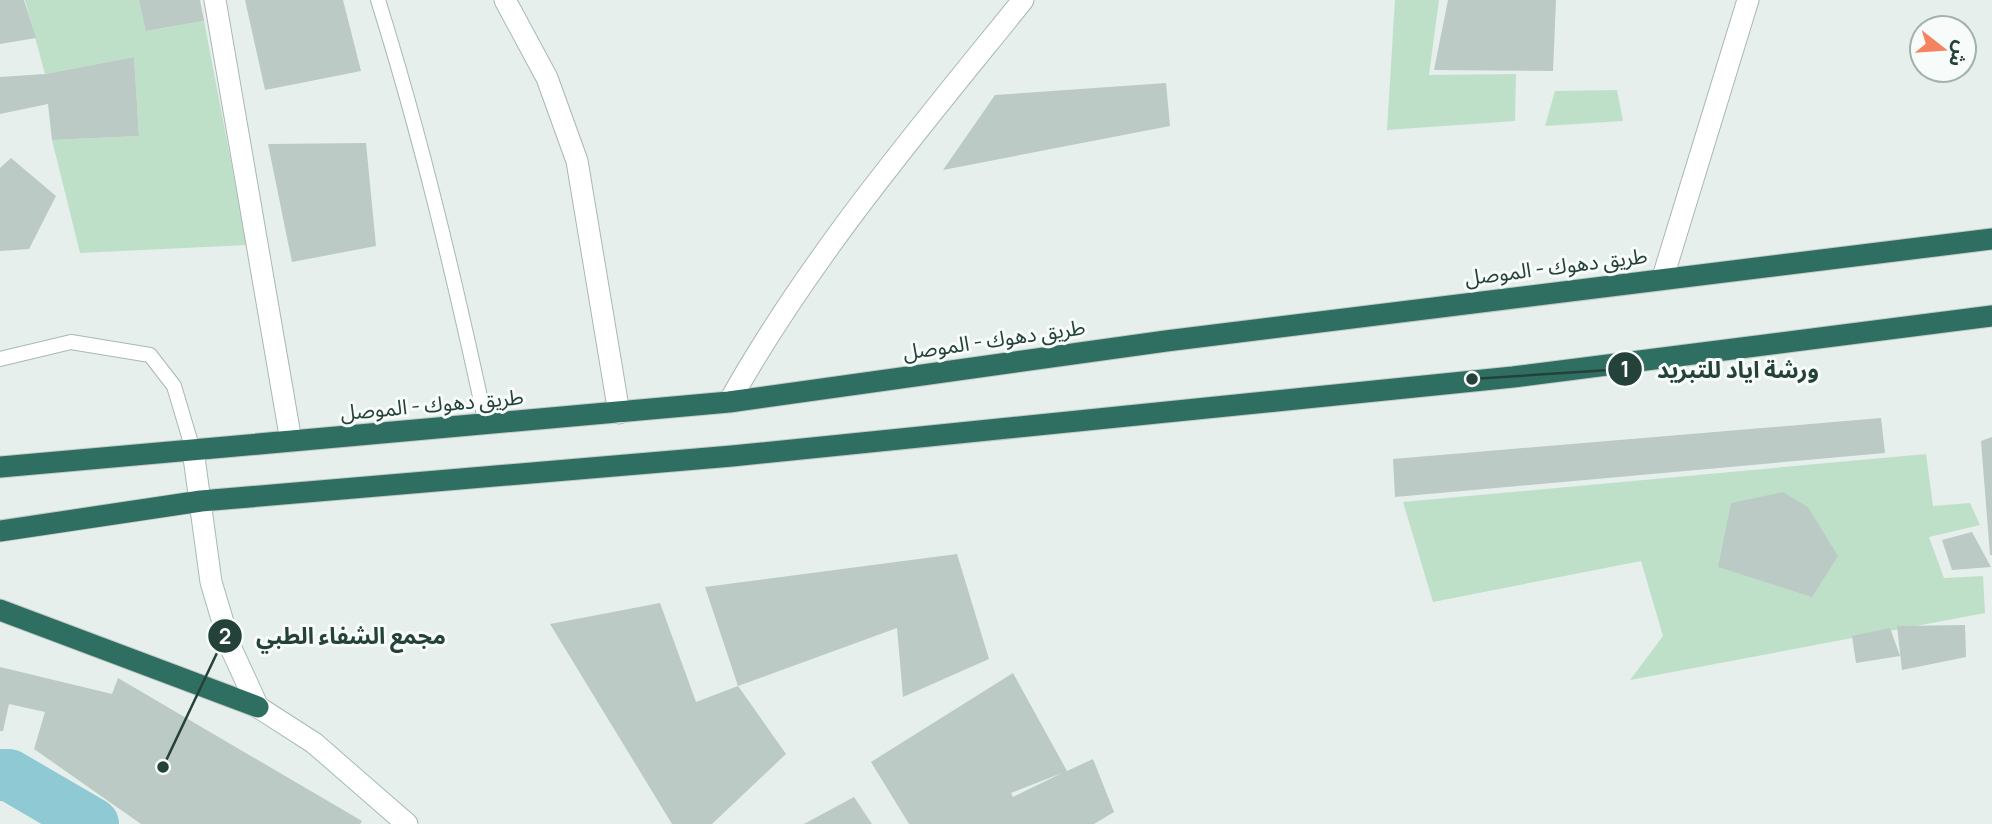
<svg xmlns="http://www.w3.org/2000/svg" width="1992" height="824" font-family="Manrope,'Noto Sans Arabic',sans-serif">
<style>
.green{fill:#bfe0c8}
.lines{fill:none;stroke-linecap:round;stroke-linejoin:round}
.river{stroke:#8ec9d4;stroke-width:52}
.building{fill:#bbcac4;fill-rule:evenodd}
.lane-casing{stroke:#a8b8b2;stroke-width:16}
.street-casing{stroke:#a8b8b2;stroke-width:23}
.secondary-casing{stroke:#a4bbb3;stroke-width:23}
.highway-casing{stroke:#c2cac8;stroke-width:23}
.lane{stroke:#fff;stroke-width:14}
.street{stroke:#fff;stroke-width:21}
.secondary{stroke:#fff;stroke-width:21}
.highway{stroke:#2f6f62;stroke-width:21}
.labels{text-anchor:middle;dominant-baseline:central;stroke-width:6;stroke-linejoin:round;paint-order:stroke}
.street-label{font-size:21px;fill:#24423a;stroke:#f7fbf9}
.leader{fill:none;stroke:#24423a;stroke-width:2.5}
.callout-dot{fill:#24423a;stroke:#f7fbf9;stroke-width:2.5}
.mark-label{font-size:21px;text-anchor:middle;font-weight:bold;fill:#fff}
.callout-label{font-size:23px;text-anchor:middle;font-weight:bold;fill:#24423a;stroke:#f7fbf9;stroke-width:6;stroke-linejoin:round;paint-order:stroke}
</style>
<rect width="100%" height="100%" fill="#e6efeb"/>
<!-- green -->
<g class="green">
<polygon points="25,0 139,0 147,31 204,21 247,245 80,253 52,140 139,136 134,57 45,74"/>
<polygon points="1395,0 1439,0 1429,75 1516,74 1515,121 1387,130"/>
<polygon points="1617,90 1623,121 1545,126 1555,91"/>
<polygon points="1926,454 1933,506 1970,503 1980,525 1929,537 1944,578 1983,576 1985,613 1630,680 1663,636 1641,561 1433,602 1403,502"/>
</g>
<g class="lines">
<!-- river -->
<polyline class="river" points="0,775 9,775 93,824"/>
</g>
<!-- building -->
<g class="building">
<polygon points="0,0 24,0 36,38 0,44"/>
<polygon points="139,0 200,0 204,21 146,31"/>
<polygon points="245,0 343,0 361,71 265,90"/>
<polygon points="1448,0 1556,0 1553,71 1434,70"/>
<polygon points="134,57 139,136 52,140 48,104 0,114 0,77 45,74"/>
<polygon points="1166,83 1170,126 943,170 995,95"/>
<polygon points="366,143 376,246 292,262 268,144"/>
<polygon points="11,158 56,196 29,249 0,251 0,168"/>
<polygon points="1881,418 1885,453 1395,497 1393,459"/>
<polygon points="1992,437 1992,555 1990,555 1981,441"/>
<polygon points="1783,492 1808,507 1838,556 1812,597 1718,567 1731,503"/>
<polygon points="1972,532 1991,567 1952,570 1942,540"/>
<polygon points="957,554 989,659 903,697 897,628 738,686 705,587"/>
<polygon points="660,603 696,702 738,686 786,754 712,824 672,824 550,624"/>
<polygon points="1965,625 1966,657 1902,670 1897,626"/>
<polygon points="1890,628 1900,656 1856,663 1852,636"/>
<polygon points="0,667 112,694 118,678 362,821 360,824 141,824 34,749 45,712 9,704 3,731 0,731"/>
<path d="M1013,673L1067,771L1093,759L1114,812L1094,824H909L871,762ZM1062,773L1013,797L1011,793Z"/>
<polygon points="854,797 872,824 804,824"/>
</g>
<g class="lines">
<!-- lane casing -->
<g class="lane-casing">
<g id="lane">
<path d="M378,0C422,140 455,281 486,424"/>
<polyline points="0,359 71,342 150,355 174,386 193,450"/>
</g>
</g>
<!-- street casing -->
<g class="street-casing">
<g id="street">
<polyline points="215,0 291,441"/>
<polyline points="505,0 547,78 577,161 619,413"/>
<polyline points="1663,277 1748,0"/>
<path d="M729,402C810,257 919,129 1023,0"/>
</g>
</g>
<!-- secondary casing -->
<g class="secondary-casing">
<polyline id="secondary" points="193,450 211,582 230,646 258,707 314,743 407,824"/>
</g>
<!-- highway casing -->
<g class="highway-casing">
<g id="highway">
<polyline points="0,467 729,402 1166,341 1992,239"/>
<polyline points="0,531 201,501 732,456 1513,377 1992,316"/>
<polyline points="0,610 258,707"/>
</g>
</g>
<!-- lane -->
<use href="#lane" class="lane"/>
<!-- street -->
<use href="#street" class="street"/>
<!-- secondary -->
<use href="#secondary" class="secondary"/>
<!-- highway -->
<use href="#highway" class="highway"/>
</g>
<g class="labels">
<!-- street labels -->
<g class="street-label">
<text transform="translate(1556 266) rotate(-7)">طريق دهوك - الموصل</text>
<text transform="translate(994 339) rotate(-8)">طريق دهوك - الموصل</text>
<text transform="translate(432 404) rotate(-5)">طريق دهوك - الموصل</text>
</g>
</g>
<!-- callouts -->
<path class="leader" d="M1472 379L1625 369M163 767L225 636"/>
<g class="callout-dot">
<circle cx="1472" cy="379" r="7"/>
<circle cx="163" cy="767" r="7"/>
<circle cx="1625" cy="369" r="18"/>
<circle cx="225" cy="636" r="18"/>
</g>
<g class="mark-label">
<text x="1625" y="377">1</text>
<text x="225" y="644">2</text>
</g>
<g class="callout-label">
<text x="1738" y="378">ورشة اياد للتبريد</text>
<text x="351" y="644">مجمع الشفاء الطبي</text>
</g>
<!-- north arrow -->
<g transform="translate(1943 49) rotate(107)"><circle r="33" fill="#f7fbf9" stroke="#a3b1ad" stroke-width="2"/>
<path d="M0-5L12 26L0 18L-12 26Z" fill="#f4845f"/>
<text y="-10" font-size="19" font-weight="bold" text-anchor="middle" fill="#24423a">ش</text>
</g>
</svg>
